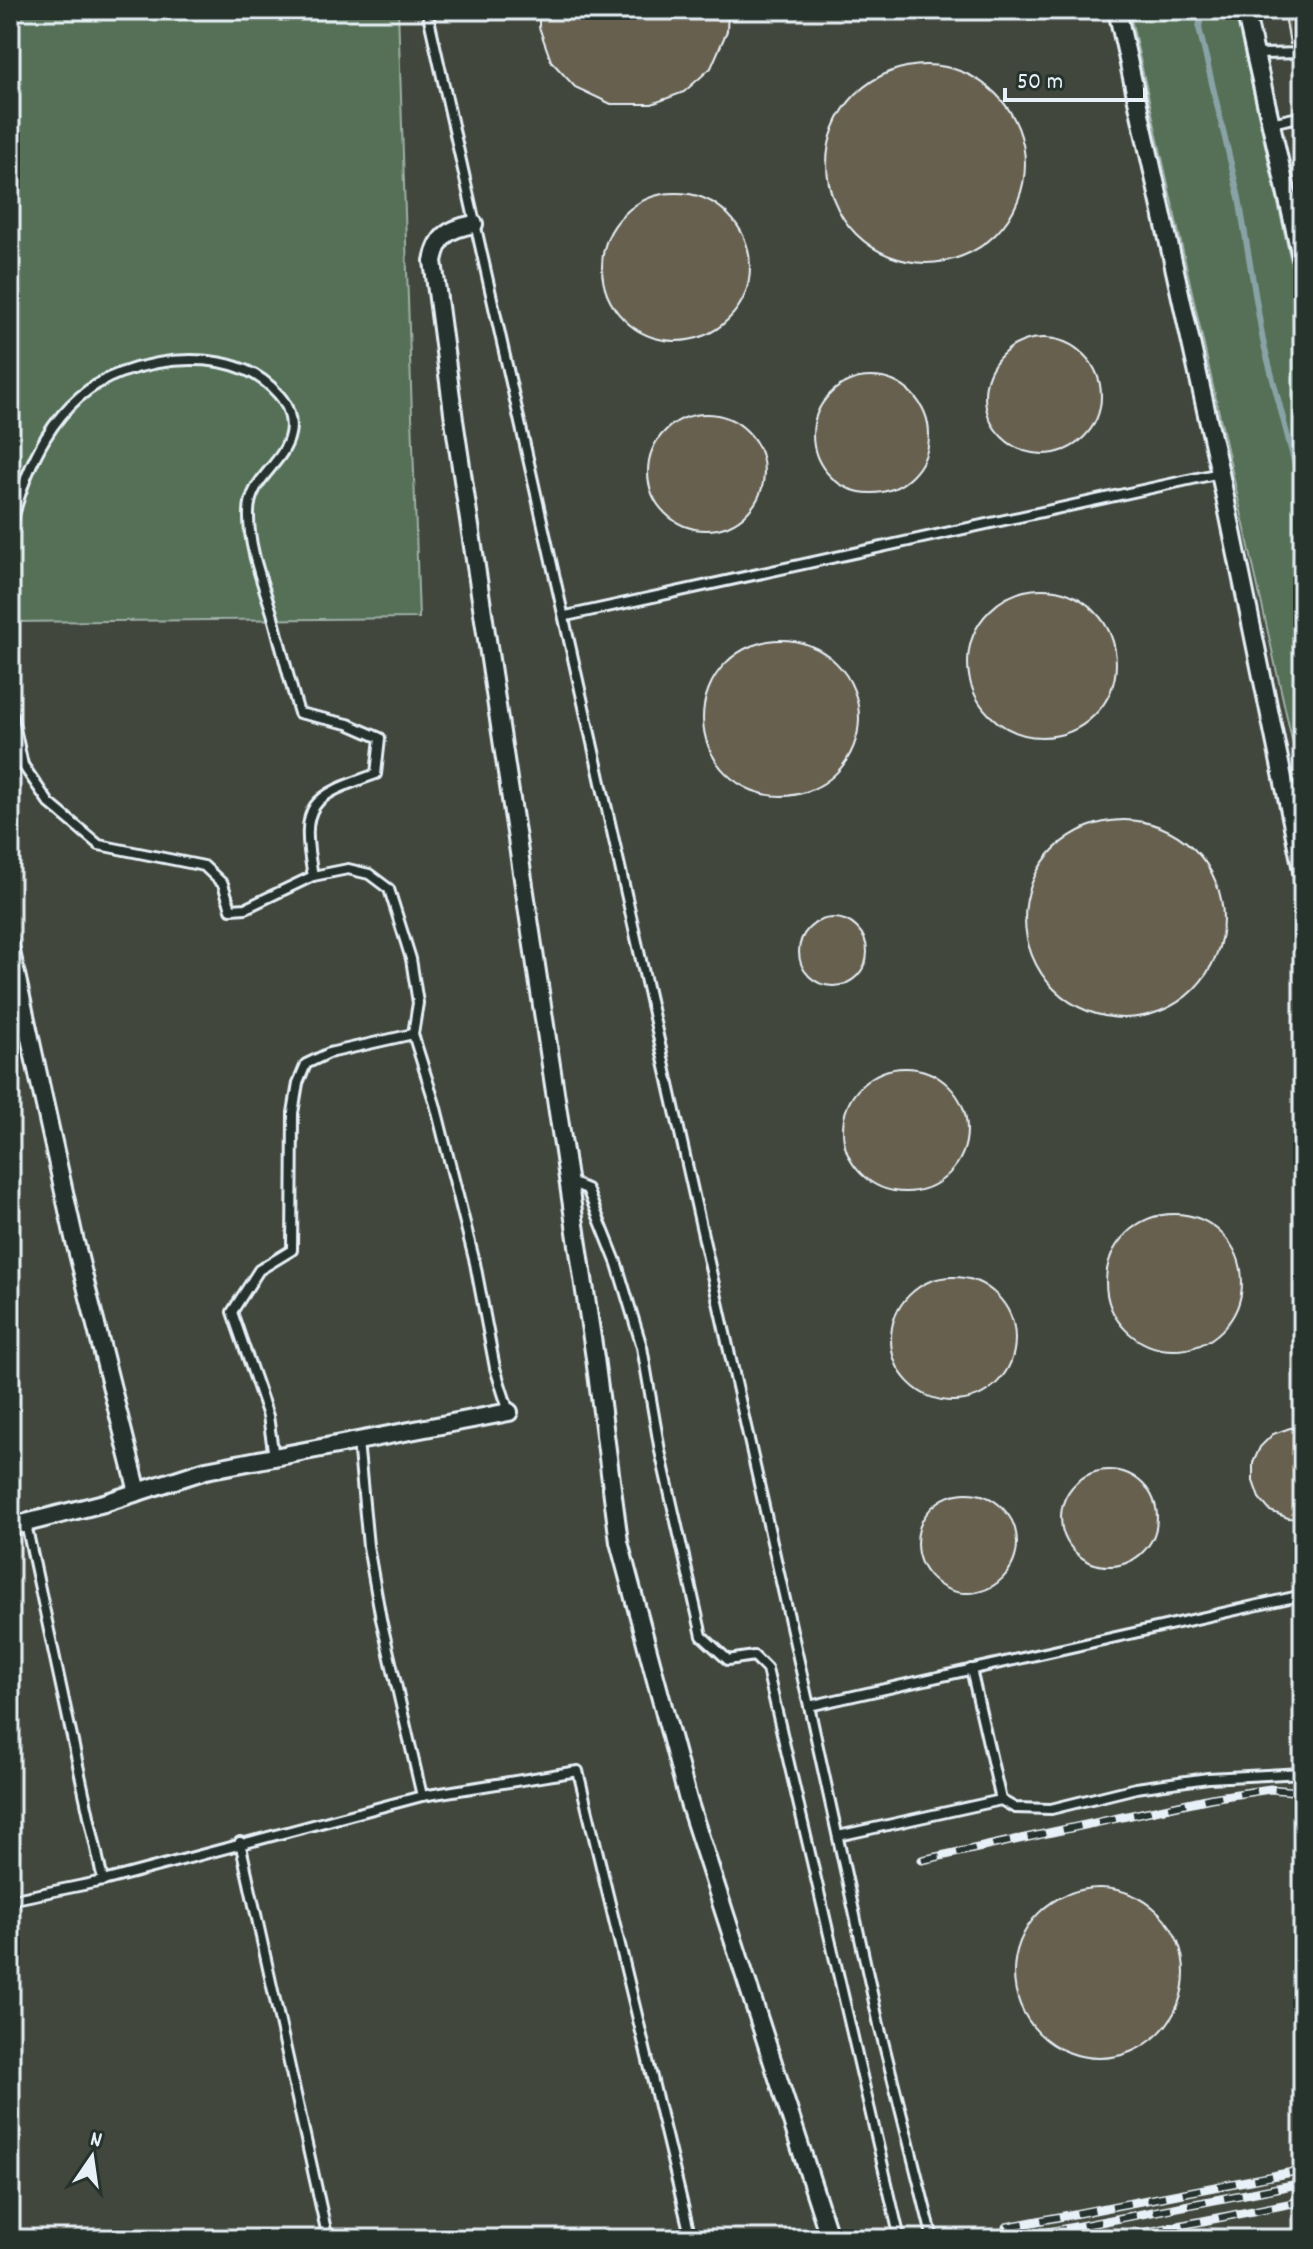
<svg xmlns="http://www.w3.org/2000/svg" width="1313" height="2249" font-family="Dekko,sans-serif">
<style>
.built{fill:#43473c}
.green{fill:#557057;stroke:#9eb0a8;stroke-width:2}
.lines{fill:none;stroke-linecap:round;stroke-linejoin:round}
.stream{stroke:#89a2a6;stroke-width:6}
.building{fill:#676150;stroke:#e8f1f8;stroke-width:2}
.service-casing{stroke:#e8f1f8;stroke-width:14}
.minor-casing{stroke:#e8f1f8;stroke-width:22}
.service{stroke:#26332d;stroke-width:8}
.minor{stroke:#26332d;stroke-width:16}
.rail-casing{stroke:#e8f1f8;stroke-width:9}
.rail{stroke:#26332d;stroke-width:6;stroke-dasharray:18;stroke-linecap:butt}
</style>
<rect width="100%" height="100%" fill="#333c34"/>
<filter id="ink" filterUnits="userSpaceOnUse"><feTurbulence type="fractalNoise" baseFrequency=".0125" numOctaves="2"/><feDisplacementMap in="SourceGraphic" scale="16" xChannelSelector="R" yChannelSelector="G"/><feConvolveMatrix kernelMatrix="1 2 1 2 8 2 1 2 1" color-interpolation-filters="sRGB"/></filter>
<g filter="url(#ink)">
<!-- built -->
<g class="built">
<polygon points="10,10 1142,10 1303,712 1303,2239 10,2239"/>
<polygon points="1178,10 1303,10 1303,565"/>
</g>
<!-- green -->
<g class="green">
<polygon points="10,10 398,10 419,618 10,622"/>
<polygon points="1129,10 1235,10 1303,316 1303,789"/>
</g>
<g class="lines">
<!-- stream -->
<polyline class="stream" points="1202,10 1199,28 1239,198 1263,341 1303,496"/>
</g>
<!-- building -->
<g class="building">
<polygon points="539,10 728,10 727,31 711,68 684,92 652,104 611,104 575,87 551,61 539,27"/>
<polygon points="1284,10 1303,10 1303,41 1290,44"/>
<circle cx="926" cy="164" r="99"/>
<circle cx="676" cy="267" r="74"/>
<circle cx="1043" cy="396" r="58"/>
<circle cx="871" cy="435" r="58"/>
<circle cx="706" cy="472" r="58"/>
<circle cx="1042" cy="663" r="74"/>
<circle cx="781" cy="718" r="78"/>
<circle cx="1124" cy="919" r="99"/>
<circle cx="833" cy="952" r="34"/>
<circle cx="905" cy="1130" r="62"/>
<circle cx="1174" cy="1282" r="68"/>
<circle cx="953" cy="1339" r="62"/>
<polygon points="1290,1428 1303,1428 1303,1519 1288,1518 1270,1511 1259,1498 1253,1481 1253,1463 1260,1447 1273,1434"/>
<circle cx="1109" cy="1518" r="48"/>
<circle cx="967" cy="1543" r="50"/>
<circle cx="1099" cy="1973" r="85"/>
</g>
<g class="lines">
<!-- service casing -->
<g class="service-casing">
<g id="service">
<polyline points="427,10 809,1706 1303,1595"/>
<polyline points="1256,54 1303,53"/>
<polyline points="1271,123 1303,116"/>
<path d="M10,532C24,469 54,397 120,373C170,355 241,350 279,395C288,405 293,421 290,434C284,465 249,478 249,513C248,546 262,581 272,613C281,646 289,680 299,713L348,724L380,738L376,774C311,797 299,802 313,876L348,869L369,874L389,889L411,959L418,1003L413,1034L435,1104L475,1263L495,1368L509,1412"/>
<polyline points="566,616 1220,473"/>
<polyline points="10,705 23,765 49,803 99,845 204,866 223,884 231,909 246,908 313,876"/>
<polyline points="570,1182 587,1189 617,1264 642,1347 660,1451 702,1636 728,1660 754,1656 767,1669 900,2239"/>
<polyline points="274,1457 268,1416 232,1312 259,1270 292,1250 293,1113 298,1083 306,1064 329,1053 413,1034"/>
<polyline points="971,1669 1001,1800 1015,1808 1051,1809 1136,1788 1208,1778 1303,1773"/>
<polyline points="809,1706 879,2025 933,2239"/>
<polyline points="422,1796 578,1771 691,2239"/>
<polyline points="838,1836 1001,1800"/>
<polyline points="240,1842 328,2239"/>
<polyline points="103,1881 422,1796 381,1619 368,1546 358,1441"/>
<polyline points="10,1900 103,1881 26,1524"/>
<polyline points="1297,2239 1303,2238"/>
</g>
</g>
<!-- minor casing -->
<g class="minor-casing">
<g id="minor">
<polyline points="1117,10 1220,473 1303,875"/>
<polyline points="1245,10 1303,265"/>
<path d="M474,224C449,229 438,235 433,261L454,420L595,1358L619,1542L688,1800L830,2239"/>
<polyline points="10,947 75,1242 138,1492"/>
<polyline points="10,1527 104,1503 206,1470 509,1412"/>
</g>
</g>
<!-- service -->
<use href="#service" class="service"/>
<!-- minor -->
<use href="#minor" class="minor"/>
<!-- rail casing -->
<g class="rail-casing">
<g id="rail">
<polyline points="922,1860 1211,1798 1270,1789 1303,1792"/>
<polyline points="1006,2227 1303,2170"/>
<polyline points="1012,2239 1303,2183"/>
<polyline points="1113,2239 1303,2201"/>
</g>
</g>
<!-- rail -->
<use href="#rail" class="rail"/>
</g>
</g>
<!-- margin -->
<rect width="1313" height="2249" fill="none" stroke="#26332d" stroke-width="40"/>
<rect x="20" y="20" width="1273" height="2209" fill="none" stroke="#e8f1f8" stroke-width="3" filter="url(#ink)"/>
<!-- north arrow -->
<g transform="translate(92 2157) rotate(13)" stroke="#26332d" stroke-width="6" paint-order="stroke">
<path d="M0-6L14 30L0 20L-14 30Z" fill="#e8f1f8"/>
<text y="-12" font-size="22" font-weight="bold" text-anchor="middle" fill="#e8f1f8">N</text>
</g>
<!-- scale -->
<path d="M1005 88v12h140v-12" fill="none" stroke="#e8f1f8" stroke-width="4"/>
<text x="1017" y="88" font-size="24" fill="#e8f1f8" stroke="#26332d" stroke-width="6" paint-order="stroke">50 m</text>
</svg>
